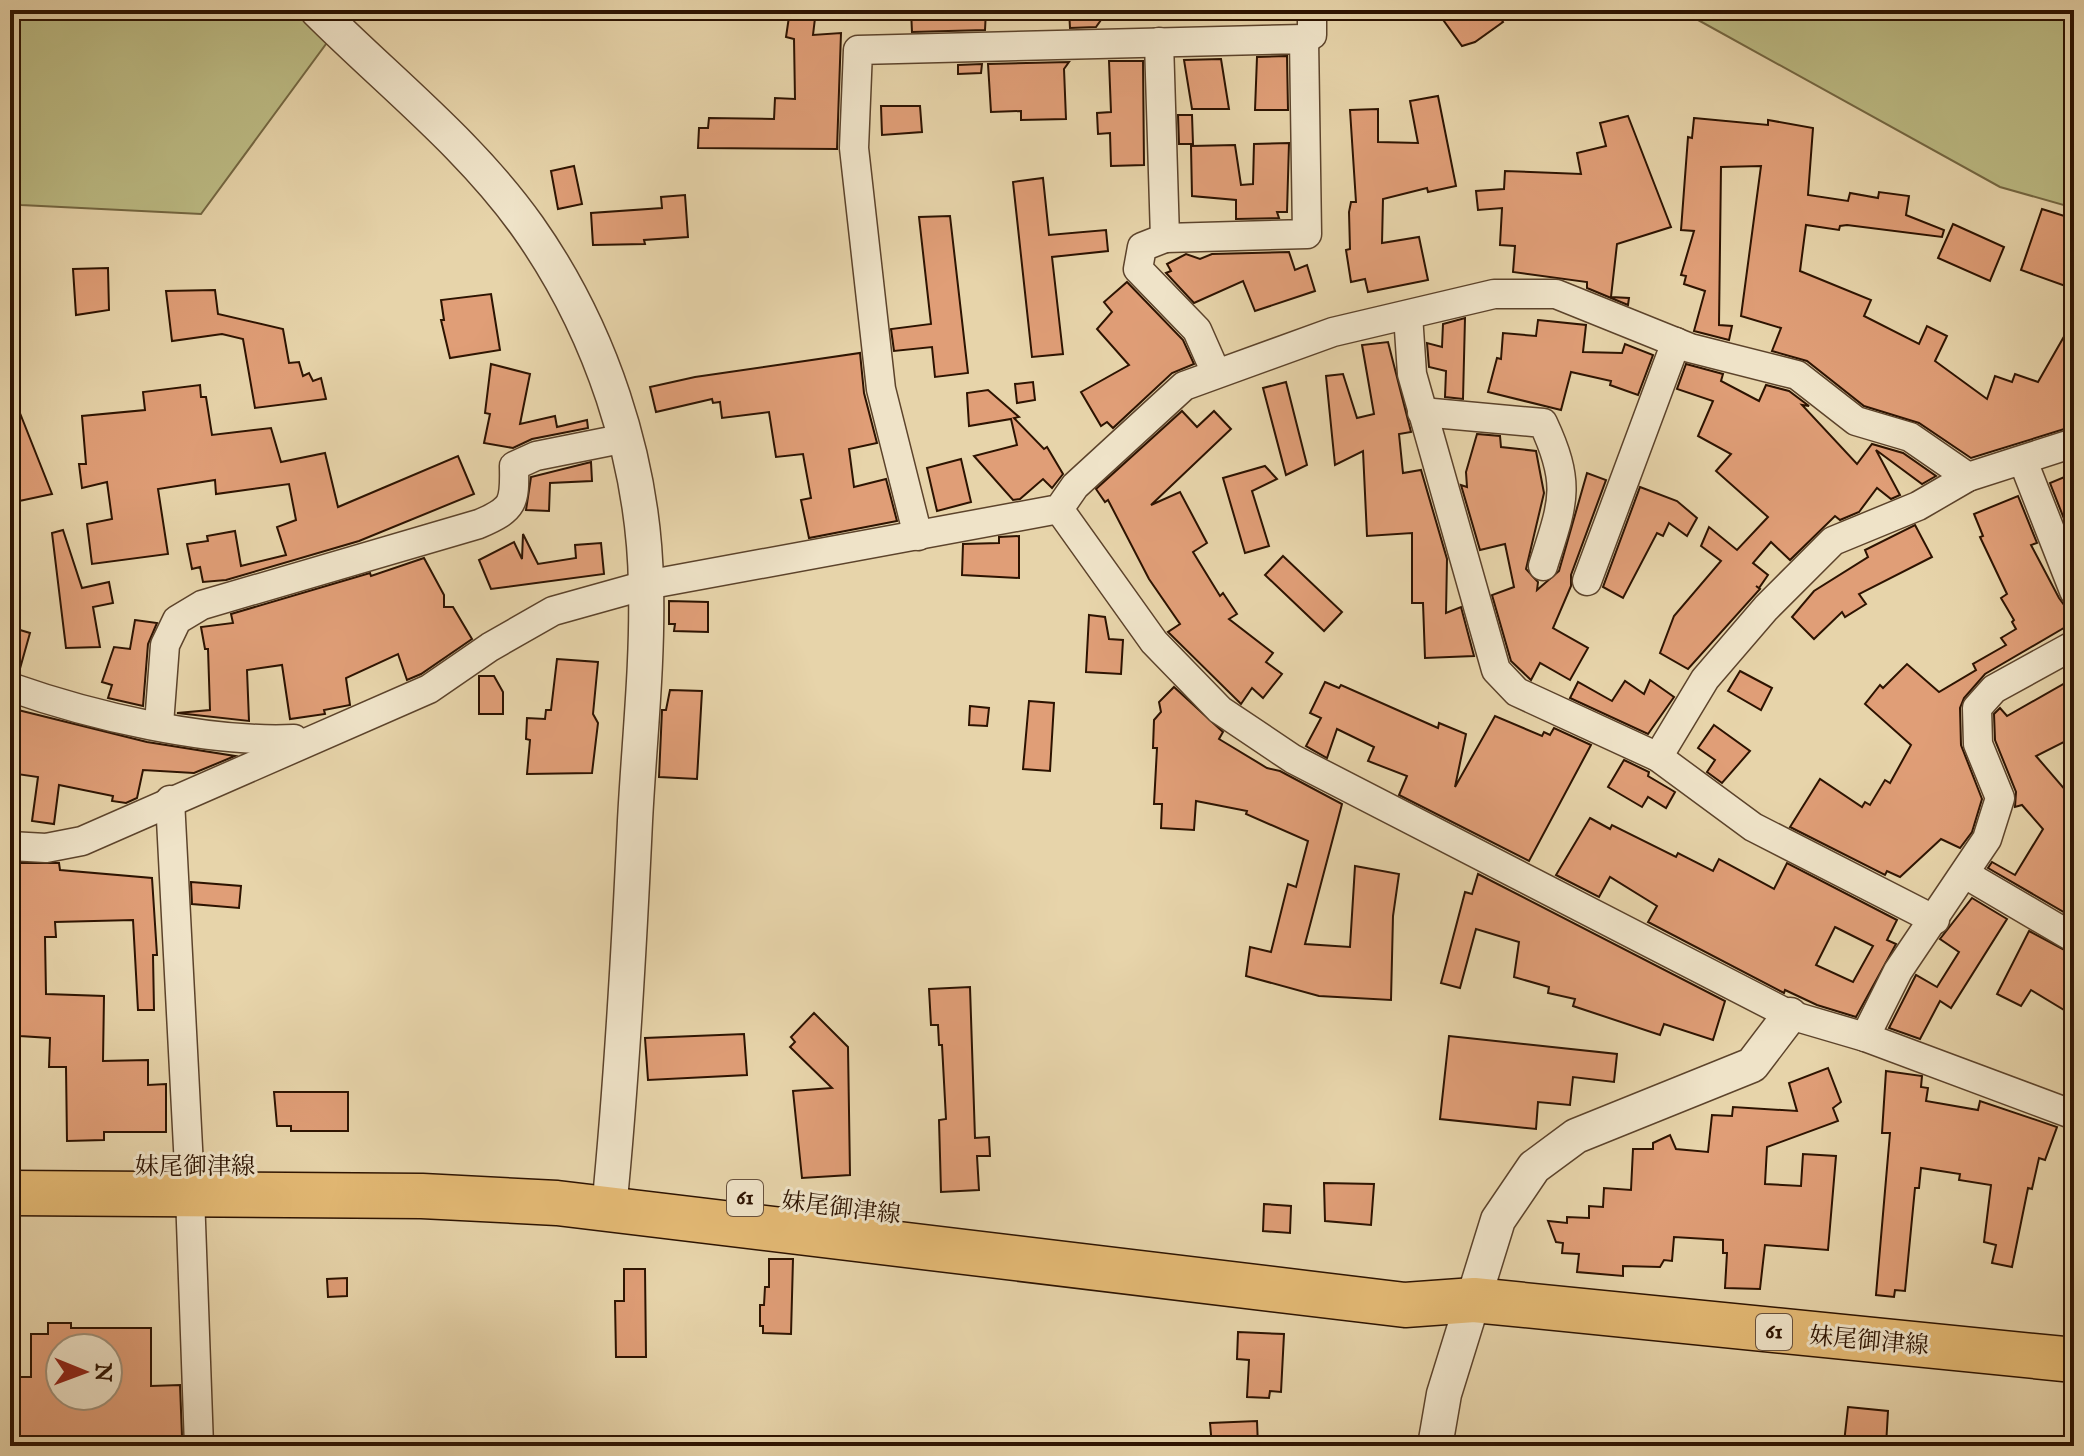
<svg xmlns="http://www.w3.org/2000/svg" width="2084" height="1456" font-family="'IM FELL English','Noto Serif JP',serif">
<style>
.green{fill:#bcbb84;stroke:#746742;stroke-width:2}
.building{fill:#e09e77;stroke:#2d1301;stroke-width:2;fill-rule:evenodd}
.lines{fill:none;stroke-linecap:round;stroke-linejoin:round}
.minor-casing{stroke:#5c432b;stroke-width:31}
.tertiary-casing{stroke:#5c432b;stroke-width:37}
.primary-casing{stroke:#2d1301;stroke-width:47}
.minor{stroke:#efe3c8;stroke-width:28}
.tertiary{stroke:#efe3c8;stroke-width:34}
.primary{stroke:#e4ba75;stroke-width:44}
.labels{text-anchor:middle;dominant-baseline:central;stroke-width:6;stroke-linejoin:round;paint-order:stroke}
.shield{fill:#efe3c8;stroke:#67513d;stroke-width:2}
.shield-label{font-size:22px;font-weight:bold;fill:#2d1301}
.street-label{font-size:24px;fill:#2d1301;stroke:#efe3c8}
</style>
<rect width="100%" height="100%" fill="#e7d4aa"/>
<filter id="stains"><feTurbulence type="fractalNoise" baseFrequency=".0025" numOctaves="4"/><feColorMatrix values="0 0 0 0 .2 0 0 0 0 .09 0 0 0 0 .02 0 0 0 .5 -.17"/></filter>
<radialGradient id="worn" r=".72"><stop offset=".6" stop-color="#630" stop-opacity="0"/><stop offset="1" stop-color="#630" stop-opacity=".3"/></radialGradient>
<!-- green -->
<g class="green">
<polygon points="10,10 351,10 201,214 21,205 10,199"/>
<polygon points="1680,10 2074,10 2074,208 2000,187"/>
</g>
<!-- building -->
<g class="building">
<polygon points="790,10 816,10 813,35 841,33 837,149 698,148 699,128 708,128 709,118 774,119 775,98 795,99 794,39 786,37"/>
<polygon points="911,10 986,10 985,30 912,32"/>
<polygon points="1069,10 1108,10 1096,27 1070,28"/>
<polygon points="1436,10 1495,10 1503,22 1475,42 1462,46"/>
<polygon points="1287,56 1288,110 1255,110 1257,57"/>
<polygon points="1221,59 1229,109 1192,109 1184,60"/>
<polygon points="1109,61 1143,61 1144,165 1111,166 1110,133 1098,134 1097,113 1111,112"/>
<polygon points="1069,62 1064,69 1066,119 1021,120 1021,111 991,112 988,64"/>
<polygon points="982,64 981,73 958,74 958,65"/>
<polygon points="1438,96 1456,186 1428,192 1427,188 1383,199 1382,243 1419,237 1428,280 1368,292 1365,279 1351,282 1346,250 1350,249 1349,212 1351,202 1356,202 1350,110 1378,109 1378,142 1418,143 1410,101"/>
<polygon points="881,106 920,106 922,132 882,135"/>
<polygon points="1178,115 1192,115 1193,144 1179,144"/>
<polygon points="1628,116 1671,227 1617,244 1611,297 1629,298 1628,305 1587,288 1587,282 1513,272 1515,246 1500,245 1502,208 1478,210 1476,191 1504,189 1505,171 1581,174 1577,153 1606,146 1600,123"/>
<polygon points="1694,118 1768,125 1768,120 1813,128 1808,195 1848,201 1850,193 1878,198 1879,192 1909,196 1906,215 1944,230 1942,237 1847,225 1840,226 1839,230 1806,225 1800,271 1871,300 1864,316 1919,344 1927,326 1947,336 1935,361 1987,399 1995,376 2012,382 2015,374 2038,382 2074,319 2074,426 1971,458 1919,423 1864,406 1807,361 1772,351 1781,328 1741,316 1761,166 1721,167 1719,325 1732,326 1729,340 1694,331 1705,291 1684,284 1686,276 1681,275 1694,231 1681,230 1688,137 1692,138"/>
<polygon points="1289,143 1287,212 1277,212 1279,218 1236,219 1236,200 1192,196 1191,146 1235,145 1241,185 1253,184 1254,144"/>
<polygon points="574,166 582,204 558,209 551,171"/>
<polygon points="1043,178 1049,235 1106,230 1108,251 1052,257 1063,354 1032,357 1013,182"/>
<polygon points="685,195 688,237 644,240 645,244 593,245 591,213 662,208 661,197"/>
<polygon points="2042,209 2074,219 2074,289 2021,270"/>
<polygon points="950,216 968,373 935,377 932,347 894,351 891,329 931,324 919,217"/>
<polygon points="1953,224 2004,247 1990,281 1938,258"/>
<polygon points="1289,252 1295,270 1307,265 1315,291 1255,311 1243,281 1194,303 1166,273 1171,271 1167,264 1186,254 1200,259 1212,254"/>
<polygon points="108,268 109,310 76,315 73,269"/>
<polygon points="1127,282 1183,340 1194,364 1172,373 1113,428 1107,422 1101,426 1081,392 1129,365 1097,329 1112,312 1104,302"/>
<polygon points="215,290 218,314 283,329 289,363 299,362 303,376 309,373 313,381 321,378 326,399 255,408 243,339 222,334 172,341 166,291"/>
<polygon points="491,294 500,350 450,358 441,320 444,320 441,300"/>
<polygon points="1465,318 1463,399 1445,397 1446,371 1429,367 1427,343 1442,347 1443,324"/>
<polygon points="1538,320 1586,325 1583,352 1622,353 1625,344 1653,355 1638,395 1610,385 1611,381 1571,372 1561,410 1488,392 1497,358 1501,359 1503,333 1536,336"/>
<polygon points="1388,342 1411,432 1399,434 1403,473 1421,470 1447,559 1446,613 1461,607 1474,656 1425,658 1423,603 1412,603 1412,533 1367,536 1363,451 1335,465 1326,376 1343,374 1357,418 1374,414 1362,345"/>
<polygon points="860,353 864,393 877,443 849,449 854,487 886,479 897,521 809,538 801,500 811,498 803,454 776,457 769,412 722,418 720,402 713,403 712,399 656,412 650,387 695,377"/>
<polygon points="491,364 530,374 520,424 555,416 557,427 587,420 588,428 532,439 513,448 484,443 490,414 485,413"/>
<polygon points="1686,364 1723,374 1721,381 1759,401 1766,385 1789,391 1809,406 1802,405 1857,464 1872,444 1903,453 1936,476 1922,484 1876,450 1900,495 1891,499 1877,488 1859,512 1840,520 1835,516 1790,560 1771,542 1753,563 1768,575 1759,588 1756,586 1760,589 1688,669 1660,653 1674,616 1721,561 1701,546 1709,527 1737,550 1768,517 1716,471 1731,454 1698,436 1713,401 1677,389"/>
<polygon points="1033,382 1035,400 1017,403 1015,384"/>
<polygon points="1286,382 1307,465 1286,475 1263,388"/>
<polygon points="200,385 201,397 206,397 212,435 271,428 281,462 325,453 338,507 458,456 474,494 359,541 226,580 203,582 200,567 192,569 187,544 208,541 207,536 235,531 241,566 286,555 277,527 296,520 289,484 216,494 215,480 158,489 168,554 92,564 87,524 112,519 107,482 82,488 79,464 86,464 82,416 145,410 143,392"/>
<polygon points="988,390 1019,417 1014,418 1044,449 1047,447 1063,474 1052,488 1043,479 1020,499 1013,500 974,456 1017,445 1011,419 969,426 967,393"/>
<polygon points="12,393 52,494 10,503 10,394"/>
<polygon points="1182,411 1197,427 1214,411 1231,429 1151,505 1180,492 1207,543 1193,552 1220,596 1223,593 1237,614 1229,619 1273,653 1266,662 1282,674 1263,698 1252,688 1241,704 1168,632 1180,624 1149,579 1108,500 1105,502 1096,489"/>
<polygon points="1477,434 1500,436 1501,447 1536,451 1544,493 1526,569 1538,582 1537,590 1559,571 1587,473 1606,480 1571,575 1571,586 1553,628 1588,648 1570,680 1540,663 1531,680 1511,661 1492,595 1514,587 1505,544 1480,550 1461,485 1467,487 1466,472"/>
<polygon points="961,459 971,502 937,511 927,468"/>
<polygon points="591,462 592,481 550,483 549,511 526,510 531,477"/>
<polygon points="1265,466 1277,479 1252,491 1269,546 1245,553 1223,478"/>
<polygon points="2074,473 2074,527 2068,529 2050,483"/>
<polygon points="1640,487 1677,501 1697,518 1687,536 1669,523 1663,536 1657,533 1623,598 1603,587"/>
<polygon points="2018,496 2037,543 2031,545 2059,598 2064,605 2074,608 2074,622 1985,674 1964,698 1960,708 1961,745 1982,799 1972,832 1960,848 1941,839 1900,877 1887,871 1885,875 1790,827 1820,779 1862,807 1865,802 1870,805 1885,780 1890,783 1911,745 1865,704 1880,685 1883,688 1907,664 1939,692 1976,670 1973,664 2006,645 2001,638 2016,629 2012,622 2014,620 2001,598 2007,594 1980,537 1983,536 1974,514"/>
<polygon points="1915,525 1932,557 1859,594 1866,604 1845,617 1842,612 1814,639 1792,617 1814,591 1868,557 1865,550"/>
<polygon points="63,530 82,588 109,582 113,603 93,607 100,647 66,648 52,533"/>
<polygon points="523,534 538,564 576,558 575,545 601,543 604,574 491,589 479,560 514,542 522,559"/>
<polygon points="1019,536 1019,578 962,575 963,544 999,543 999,537"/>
<polygon points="1283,556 1342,612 1324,631 1265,575"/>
<polygon points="424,558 444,595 444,607 453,607 472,639 421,674 407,680 398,654 346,678 350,705 324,710 325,714 290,719 282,665 247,670 249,721 177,713 210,710 208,649 205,649 201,627 233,623 231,614 370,573 371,576"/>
<polygon points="669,601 708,602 708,632 674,631 675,624 669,624"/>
<polygon points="1089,615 1105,617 1109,639 1123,640 1121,674 1086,672"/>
<polygon points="135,620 157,623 148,644 143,706 108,698 112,685 102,682 114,647 130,649"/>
<polygon points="10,627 30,633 19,672 10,670"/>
<polygon points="557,659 598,662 593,714 598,723 592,773 527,774 530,740 526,739 527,718 545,719 546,710 551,710"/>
<polygon points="1740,671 1772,688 1761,710 1728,691"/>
<polygon points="479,676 494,676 503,692 503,714 479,714"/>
<polygon points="2074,678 2074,737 2036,756 2074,800 2074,918 1988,868 1992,862 2015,875 2043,829 2022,805 2015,807 2016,792 1995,740 1994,714 2000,708 2007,716"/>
<polygon points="1650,680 1674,697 1648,734 1570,698 1578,682 1612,701 1625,681 1644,694"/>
<polygon points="1325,682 1339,688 1341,685 1438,728 1439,723 1466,734 1455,787 1495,716 1542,736 1544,732 1550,735 1554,728 1591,745 1529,861 1399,795 1407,776 1368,761 1374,747 1337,729 1327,758 1306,746 1321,718 1310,713"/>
<polygon points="1174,687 1223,732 1219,739 1267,768 1280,771 1342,804 1305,944 1350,947 1355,866 1399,874 1393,916 1391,1000 1319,996 1246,976 1250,947 1271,952 1288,884 1296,887 1308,841 1246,814 1247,811 1196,801 1194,830 1161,828 1162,804 1154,804 1157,748 1153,748 1154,720 1161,712 1159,702"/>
<polygon points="670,690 702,691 697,779 659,777 662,710 666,710"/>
<polygon points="1029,701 1054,703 1050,771 1023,769"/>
<polygon points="970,706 989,708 987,726 969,725"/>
<polygon points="10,708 147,742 235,756 194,773 143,770 137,798 126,803 112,801 113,796 59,785 54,824 32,821 38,777 10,773"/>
<polygon points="1714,725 1750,751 1722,783 1707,772 1715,760 1698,748"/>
<polygon points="1624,760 1649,772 1648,776 1675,792 1666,808 1648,797 1642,807 1608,787"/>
<path d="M1590,818L1610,829L1612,825L1676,857L1678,853L1713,871L1719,859L1774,889L1787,863L1897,920L1887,940L1896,944L1856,1017L1817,1005L1785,990L1784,993L1648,922L1657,906L1610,877L1599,897L1556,875ZM1835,927L1873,946L1853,982L1816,965Z"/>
<polygon points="16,863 59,863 60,870 152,878 157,955 153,955 154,1010 138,1010 133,920 55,922 56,937 45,937 46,994 104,996 103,1061 148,1060 148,1085 166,1084 166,1132 104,1132 104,1140 67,1141 66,1067 49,1067 50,1038 20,1036 18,965 14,965"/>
<polygon points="1478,874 1725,1001 1713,1040 1664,1024 1660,1035 1573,1006 1575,999 1548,993 1549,987 1514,977 1519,942 1476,929 1460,988 1441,983 1465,892 1472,894"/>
<polygon points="191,882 241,886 239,908 192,904"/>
<polygon points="1972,898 2007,919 1951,1008 1940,1001 1920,1039 1889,1028 1916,975 1937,987 1959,952 1940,939"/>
<polygon points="2029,931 2074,955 2074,1016 2031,990 2021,1006 1997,994"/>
<polygon points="970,987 975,1138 989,1137 990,1156 977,1156 979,1190 941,1192 939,1120 946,1119 942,1045 939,1045 938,1025 931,1025 929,989"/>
<polygon points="814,1013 848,1047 850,1175 802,1178 793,1091 832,1088 790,1047 795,1042 791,1037"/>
<polygon points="744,1034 747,1075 648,1080 645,1038"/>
<polygon points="1449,1036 1617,1054 1614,1082 1573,1077 1570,1105 1538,1102 1536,1129 1440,1119"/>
<polygon points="1828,1068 1841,1102 1833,1108 1838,1121 1767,1147 1765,1184 1801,1186 1803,1154 1836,1156 1828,1250 1765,1245 1760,1289 1725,1288 1727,1253 1723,1253 1723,1240 1674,1237 1672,1261 1664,1260 1660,1267 1623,1266 1623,1276 1577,1272 1579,1254 1562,1253 1563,1243 1556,1242 1548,1221 1567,1223 1567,1217 1589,1218 1589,1206 1603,1207 1604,1188 1631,1190 1633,1149 1653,1149 1653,1143 1670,1135 1676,1149 1708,1152 1712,1115 1732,1116 1733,1107 1797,1111 1789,1083"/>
<polygon points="1886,1071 1922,1076 1921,1087 1928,1088 1926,1101 1978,1110 1980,1101 2057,1127 2045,1160 2039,1158 2032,1189 2028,1188 2012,1267 1992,1263 1996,1245 1984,1242 1991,1185 1959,1180 1960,1174 1921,1168 1919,1188 1915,1188 1905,1291 1895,1290 1894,1297 1876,1295 1890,1133 1882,1133"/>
<polygon points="274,1092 348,1092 348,1131 291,1131 291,1126 277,1126"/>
<polygon points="1324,1183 1374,1184 1371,1225 1325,1221"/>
<polygon points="1264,1204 1291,1206 1290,1233 1263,1231"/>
<polygon points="769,1259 793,1259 791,1334 763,1333 763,1326 760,1326 760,1305 764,1305 765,1287 769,1287"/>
<polygon points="624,1269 645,1269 646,1357 616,1357 615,1301 624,1301"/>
<polygon points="347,1278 347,1296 328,1297 327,1279"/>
<path d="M48,1323H71V1328H151V1386L180,1385L182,1436H132V1446H10V1377H31V1334H48ZM60,1348H108V1396H60Z"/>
<polygon points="1238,1332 1284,1334 1281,1392 1270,1391 1269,1398 1247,1397 1249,1360 1237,1359"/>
<polygon points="1848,1407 1888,1411 1886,1446 1844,1443"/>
<polygon points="1257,1421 1258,1446 1212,1446 1210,1423"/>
</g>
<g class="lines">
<!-- minor casing -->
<g class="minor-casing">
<g id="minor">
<polyline points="1304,39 1312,35 1312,10"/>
<polyline points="1159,42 1165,238 1142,247 1138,269 1197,330 1216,373"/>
<polyline points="1408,315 1412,374 1496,670 1517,692 1658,757 1753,827 1935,920"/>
<path d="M1422,412L1543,423C1572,485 1563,503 1543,566"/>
<polyline points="2023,461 2074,591"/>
<polyline points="1059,509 1154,642 1220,710 1293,759 1790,1015 1865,1037 2074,1115"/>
<polyline points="918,536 881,389 854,148 858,50 1304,39 1307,234 1165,238"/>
<polyline points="1587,581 1676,342"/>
<path d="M10,687C92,716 207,743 294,739"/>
<path d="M159,724L165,645L177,620L202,605L479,524C514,509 515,503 514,466L536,456L626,438"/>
<polyline points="1658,757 1705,679 1766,608 1833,541 1918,506 1968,477 2074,443"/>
<polyline points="170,800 189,1167 199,1446"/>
<polyline points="10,846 46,848 82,841 429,689 490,647 553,611 646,585 1059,509 1075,486 1184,386 1333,332 1494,294 1556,294 1690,348 1797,375 1856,421 1910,437 1968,477"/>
<polyline points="1965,874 2074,938"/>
<polyline points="1865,1037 1898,971 1987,839 2000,798 1978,744 1977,708 1994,689 2074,645"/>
</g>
</g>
<!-- tertiary casing -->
<g class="tertiary-casing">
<g id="tertiary">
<path d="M317,10C388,81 470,145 528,227C600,329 644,459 646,585C648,663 639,743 635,821C629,950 622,1080 609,1209"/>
<polyline points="1435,1446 1444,1394 1498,1220 1534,1167 1576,1136 1752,1065 1790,1015"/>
</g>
</g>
<!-- primary casing -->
<g class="primary-casing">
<polyline id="primary" points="10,1193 422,1196 557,1203 1405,1305 1474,1300 2074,1360"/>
</g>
<!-- minor -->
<use href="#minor" class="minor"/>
<!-- tertiary -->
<use href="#tertiary" class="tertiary"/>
<!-- primary -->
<use href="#primary" class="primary"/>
</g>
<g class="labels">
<!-- shield labels -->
<g class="shield">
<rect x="727" y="1180" width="36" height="36" rx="6"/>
<rect x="1756" y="1314" width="36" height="36" rx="6"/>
</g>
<g class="shield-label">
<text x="745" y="1198">61</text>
<text x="1774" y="1332">61</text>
</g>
<!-- street labels -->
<g class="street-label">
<text x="195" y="1167">妹尾御津線</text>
<text transform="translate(841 1209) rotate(7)">妹尾御津線</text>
<text transform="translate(1869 1342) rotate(5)">妹尾御津線</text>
</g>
</g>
<!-- margin -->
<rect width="2084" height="1456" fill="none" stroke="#e7d4aa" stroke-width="40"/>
<rect x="12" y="12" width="2060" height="1432" fill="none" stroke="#2d1301" stroke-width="4"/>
<rect x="20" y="20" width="2044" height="1416" fill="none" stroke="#2d1301" stroke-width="2"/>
<!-- north arrow -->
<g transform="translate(84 1372) rotate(91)"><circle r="38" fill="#efe3c8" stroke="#a19078" stroke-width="2"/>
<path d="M0-6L14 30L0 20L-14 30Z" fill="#8f2418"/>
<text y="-12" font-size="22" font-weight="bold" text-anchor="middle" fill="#2d1301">N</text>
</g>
<rect width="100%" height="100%" filter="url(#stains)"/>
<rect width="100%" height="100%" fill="url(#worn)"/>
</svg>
